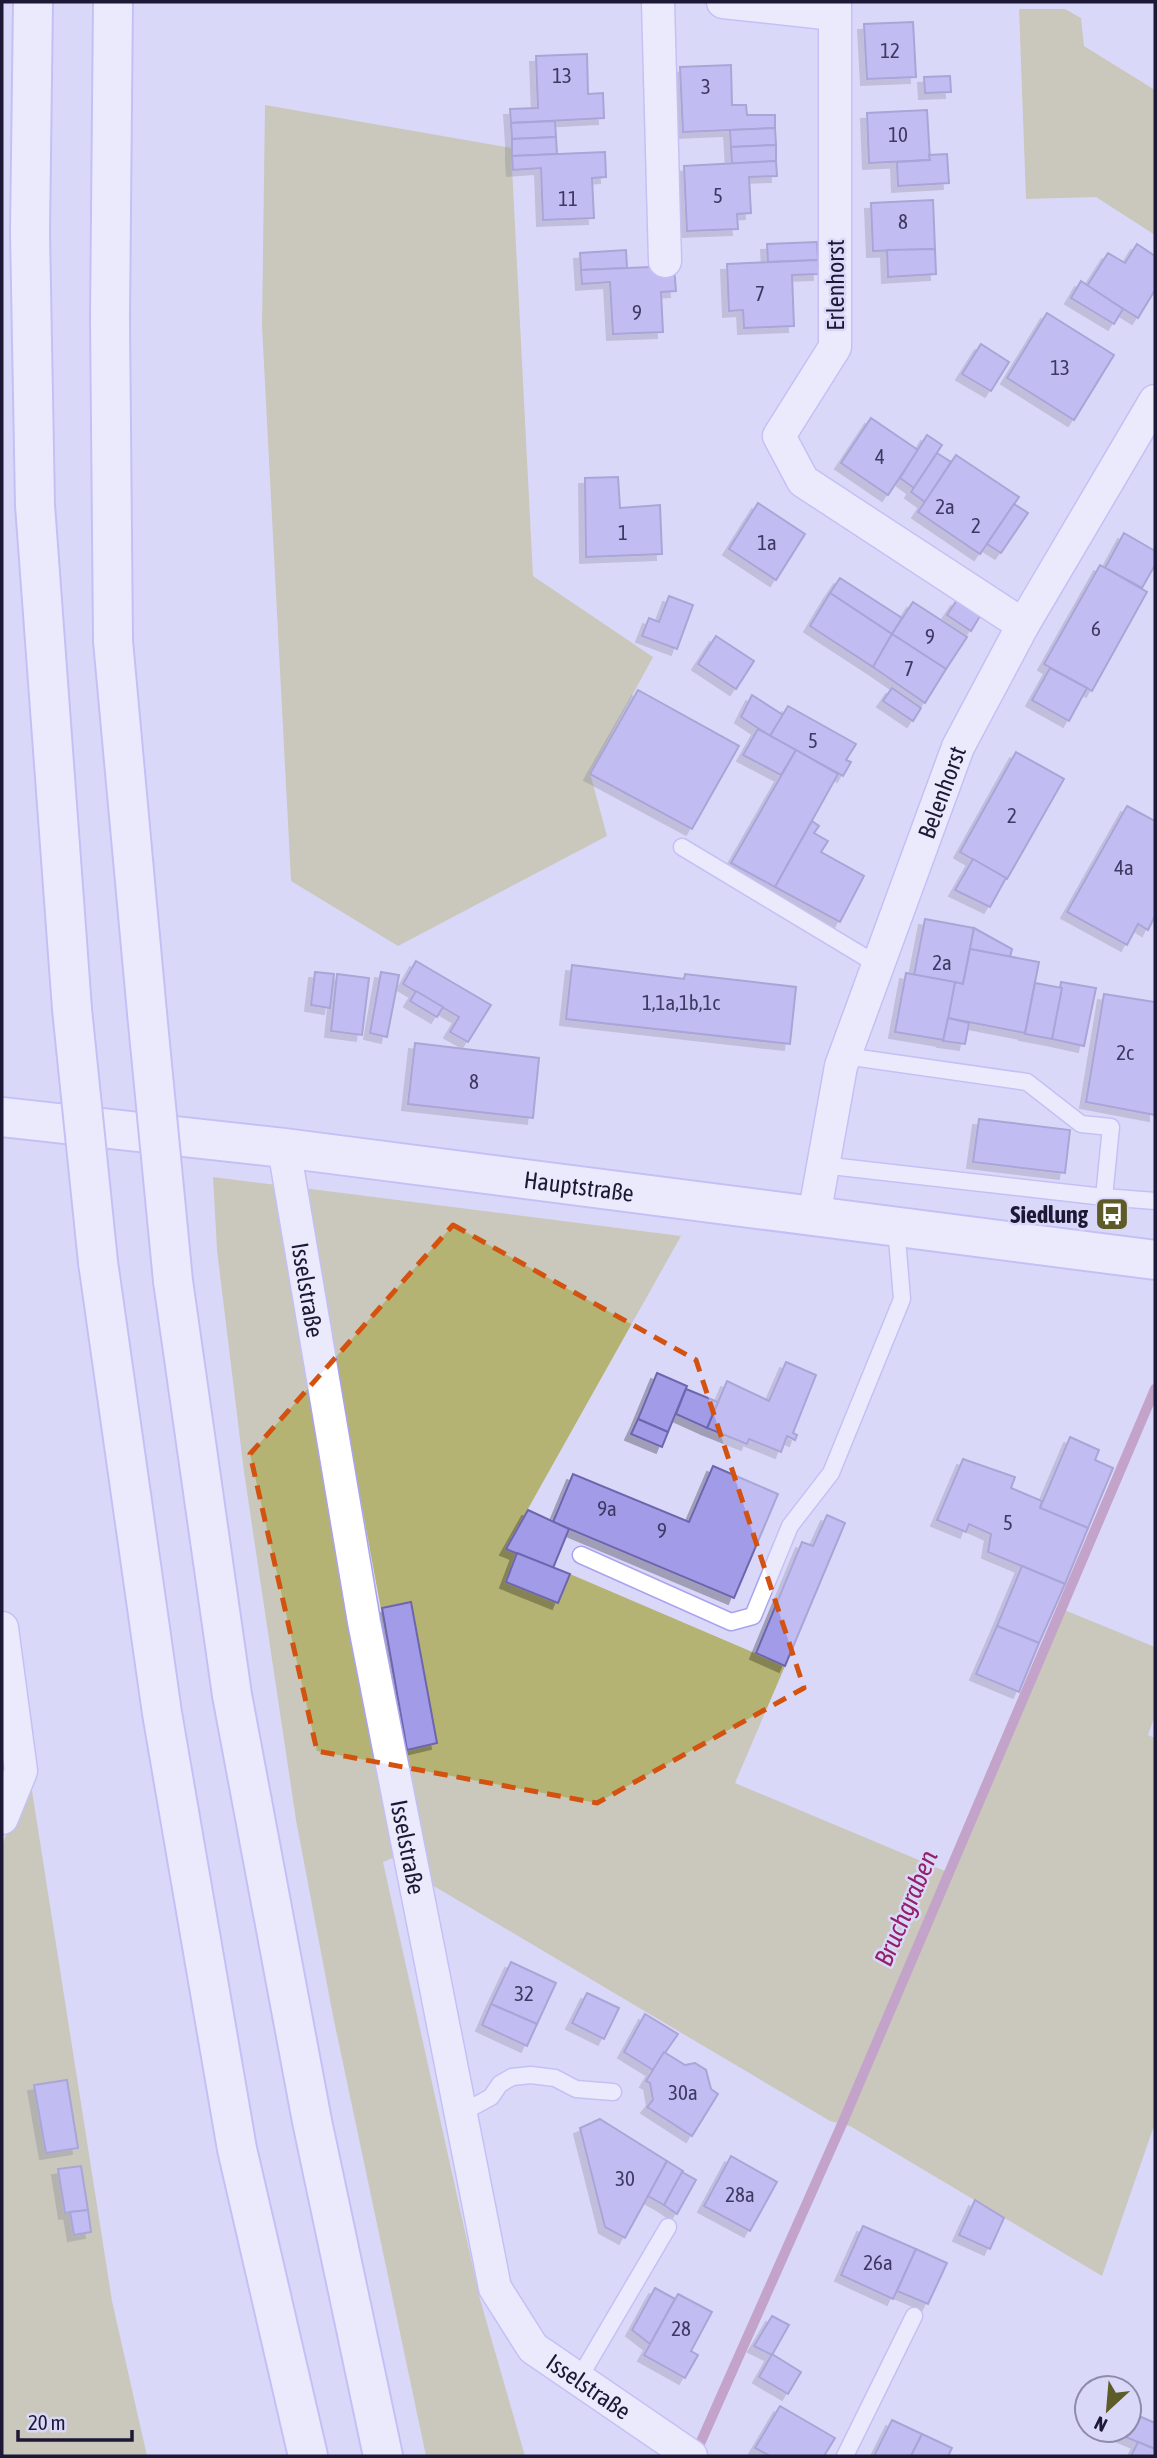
<svg xmlns="http://www.w3.org/2000/svg" width="1157" height="2458" font-family="'Asap Condensed',sans-serif">
<style>
.green{fill:#b5b373}
.lines{fill:none;stroke-linecap:round;stroke-linejoin:round}
.stream{stroke:#a76290;stroke-width:10}
.building{fill:#a29ce8;stroke:#6d66ad;stroke-width:2;filter:url(#shadow)}
.lane-casing{stroke:#a9a3f0;stroke-width:19}
.street-casing{stroke:#a9a3f0;stroke-width:35}
.secondary-casing{stroke:#a9a3f0;stroke-width:42}
.highway-casing{stroke:#a9a3f0;stroke-width:42}
.lane{stroke:#fff;stroke-width:16}
.street{stroke:#fff;stroke-width:32}
.secondary{stroke:#fff;stroke-width:38}
.highway{stroke:#fff;stroke-width:38}
.highway-bridge-casing{stroke:#a9a3f0;stroke-width:42;stroke-linecap:butt}
.highway-bridge{stroke:#fff;stroke-width:38}
.marked{fill:none;stroke:#d45210;stroke-width:5;stroke-dasharray:14 9;stroke-linejoin:round}
.labels{text-anchor:middle;dominant-baseline:central;stroke-width:5;stroke-linejoin:round;paint-order:stroke}
.number-label{font-size:21px;fill:#3e3962}
.street-label{font-size:24px;fill:#1c1835;stroke:#dad8f9}
.poi-label{font-size:24px;font-weight:bold;fill:#1c1835;stroke:#dad8f9;text-anchor:end}
.water-label{font-size:26px;font-style:italic;fill:#932169;stroke:#dad8f9}
</style>
<defs>
<filter id="shadow"><feDropShadow dx="-6" dy="6" stdDeviation="0" flood-color="#0004"/></filter>
</defs>
<rect width="100%" height="100%" fill="#dad8f9"/>
<!-- green -->
<g class="green">
<polygon points="1019,9 1065,9 1081,18 1084,46 1155,90 1155,235 1096,197 1026,199"/>
<polygon points="265,105 511,148 533,576 653,657 590,773 607,836 398,946 291,881 262,326"/>
<polygon points="213,1177 277,1185 395,1857 383,1862 480,2299 525,2456 426,2456 333,2016 296,1820 244,1472 217,1250"/>
<polygon points="303,1188 681,1236 506,1548 517,1553 506,1581 558,1603 570,1574 785,1666 735,1783 945,1871 1057,1607 1155,1647 1155,1715 1148,1735 1155,1738 1155,2123 1102,2276 850,2126 830,2121 432,1885"/>
<polygon points="30,1778 112,2301 147,2456 2,2456 2,1845"/>
</g>
<g class="lines">
<!-- stream -->
<polyline class="stream" points="699,2446 842,2124 1155,1389"/>
</g>
<!-- building -->
<g class="building">
<polygon points="913,22 916,77 867,79 864,24"/>
<polygon points="587,54 588,94 603,93 604,118 511,123 510,109 538,108 536,56"/>
<polygon points="731,65 732,105 746,105 747,115 775,115 775,128 683,132 680,67"/>
<polygon points="950,76 951,92 925,93 924,77"/>
<polygon points="927,110 930,160 869,163 867,113"/>
<polygon points="555,121 556,137 512,139 511,123"/>
<polygon points="775,128 776,145 731,147 730,130"/>
<polygon points="556,137 557,154 512,156 512,139"/>
<polygon points="776,145 776,161 732,164 731,147"/>
<polygon points="605,152 606,177 592,178 594,218 543,220 541,168 513,170 512,156"/>
<polygon points="947,154 949,183 898,186 897,162 930,160 929,155"/>
<polygon points="776,161 777,176 749,177 751,213 737,214 738,229 687,231 684,166"/>
<polygon points="933,200 935,249 873,251 871,203"/>
<polygon points="817,242 818,260 768,262 767,244"/>
<polygon points="1137,244 1155,256 1155,290 1138,318 1087,286 1108,253 1125,263"/>
<polygon points="935,249 936,274 888,277 887,250"/>
<polygon points="626,250 627,268 581,270 580,253"/>
<polygon points="818,260 819,274 792,275 794,326 744,328 743,310 729,311 727,264"/>
<polygon points="674,266 676,291 661,292 663,332 613,334 610,282 582,284 581,270"/>
<polygon points="1081,281 1123,309 1114,324 1071,298"/>
<polygon points="1047,313 1114,355 1074,420 1007,378"/>
<polygon points="981,344 1009,362 991,391 962,374"/>
<polygon points="871,418 918,450 888,495 841,463"/>
<polygon points="927,435 942,445 914,488 900,478"/>
<polygon points="937,453 951,462 925,502 911,492"/>
<polygon points="956,455 1019,497 980,554 918,512"/>
<polygon points="618,477 620,508 660,505 662,554 586,557 585,478"/>
<polygon points="758,503 805,534 776,580 729,549"/>
<polygon points="1014,504 1028,513 1001,553 987,544"/>
<polygon points="1124,533 1155,551 1155,565 1142,588 1105,568"/>
<polygon points="1100,565 1147,592 1092,691 1044,664"/>
<polygon points="840,578 902,618 892,634 830,593"/>
<polygon points="830,593 892,634 873,667 810,626"/>
<polygon points="669,596 693,605 677,649 642,636 649,618 659,622"/>
<polygon points="957,600 980,616 971,631 947,615"/>
<polygon points="913,602 967,637 946,669 892,634"/>
<polygon points="892,634 946,669 925,703 873,667"/>
<polygon points="716,636 754,661 736,689 698,664"/>
<polygon points="1050,668 1087,688 1069,721 1032,700"/>
<polygon points="892,688 921,708 913,721 883,701"/>
<polygon points="638,690 739,746 692,829 590,774"/>
<polygon points="752,695 783,715 770,736 741,717"/>
<polygon points="788,706 856,744 846,760 851,762 843,776 770,736"/>
<polygon points="758,729 796,750 781,775 743,755"/>
<polygon points="796,750 838,774 775,887 731,863"/>
<polygon points="1016,752 1064,779 1007,879 960,852"/>
<polygon points="1127,806 1155,821 1155,916 1148,930 1138,924 1127,945 1067,912"/>
<polygon points="812,821 819,826 814,833 828,841 821,852 864,876 840,922 775,887"/>
<polygon points="973,859 1006,878 990,907 955,890"/>
<polygon points="925,919 974,928 963,984 914,975"/>
<polygon points="974,928 1012,949 1010,957 970,949"/>
<polygon points="970,949 1039,962 1025,1033 948,1018 955,982 963,984"/>
<polygon points="416,961 491,1005 468,1042 450,1032 459,1017 403,984"/>
<polygon points="572,965 684,979 685,974 796,987 790,1044 566,1019"/>
<polygon points="315,972 334,974 330,1008 311,1005"/>
<polygon points="381,972 399,975 387,1037 370,1033"/>
<polygon points="906,973 955,982 944,1040 895,1032"/>
<polygon points="337,974 369,978 362,1035 331,1031"/>
<polygon points="1061,982 1096,988 1084,1046 1052,1039"/>
<polygon points="1035,983 1062,988 1052,1039 1025,1034"/>
<polygon points="416,991 443,1007 437,1017 410,1001"/>
<polygon points="1104,994 1155,1002 1155,1115 1086,1102"/>
<polygon points="948,1018 969,1023 965,1044 943,1041"/>
<polygon points="415,1043 539,1058 533,1118 408,1104"/>
<polygon points="979,1119 1070,1130 1065,1173 973,1162"/>
<polygon points="786,1362 816,1375 793,1433 797,1435 795,1440 787,1436 781,1452 749,1439 747,1444 707,1428 727,1381 769,1401"/>
<polygon points="657,1373 687,1386 668,1432 638,1419"/>
<polygon points="686,1389 718,1402 707,1428 676,1414"/>
<polygon points="638,1419 668,1432 662,1447 631,1434"/>
<polygon points="1070,1437 1099,1450 1095,1460 1113,1468 1088,1528 1040,1508"/>
<polygon points="963,1459 1015,1477 1011,1488 1042,1501 1040,1508 1088,1528 1065,1584 988,1552 991,1534 969,1524 966,1532 937,1520"/>
<polygon points="713,1466 778,1494 734,1598 553,1522 573,1474 689,1522"/>
<polygon points="528,1510 569,1529 553,1568 506,1549"/>
<polygon points="827,1515 845,1523 785,1666 756,1653 802,1542 813,1546"/>
<polygon points="517,1553 570,1574 558,1603 506,1582"/>
<polygon points="1022,1566 1065,1584 1039,1643 997,1626"/>
<polygon points="411,1602 437,1743 407,1750 382,1608"/>
<polygon points="997,1626 1039,1643 1019,1692 976,1674"/>
<polygon points="511,1962 556,1983 537,2024 491,2004"/>
<polygon points="587,1993 619,2008 604,2039 572,2023"/>
<polygon points="491,2004 537,2024 527,2046 482,2025"/>
<polygon points="645,2014 678,2034 653,2070 624,2052"/>
<polygon points="664,2052 685,2065 695,2063 706,2070 711,2089 718,2094 692,2136 647,2107 653,2100 650,2083 646,2081"/>
<polygon points="67,2080 78,2148 46,2153 34,2085"/>
<polygon points="600,2119 667,2161 625,2238 605,2227 580,2128"/>
<polygon points="731,2156 777,2182 750,2231 704,2206"/>
<polygon points="667,2161 683,2171 664,2205 648,2196"/>
<polygon points="81,2166 88,2210 65,2213 58,2169"/>
<polygon points="682,2172 696,2180 677,2214 664,2205"/>
<polygon points="975,2200 1004,2218 990,2249 959,2235"/>
<polygon points="88,2210 91,2232 74,2235 70,2212"/>
<polygon points="863,2226 916,2249 893,2299 841,2275"/>
<polygon points="916,2249 947,2263 928,2304 897,2291"/>
<polygon points="655,2288 675,2299 650,2344 632,2330"/>
<polygon points="678,2294 712,2312 691,2351 698,2355 685,2378 644,2355"/>
<polygon points="772,2316 789,2325 772,2355 754,2346"/>
<polygon points="772,2354 801,2372 788,2394 759,2377"/>
<polygon points="780,2406 835,2438 824,2456 770,2456 755,2448"/>
<polygon points="1132,2413 1155,2423 1155,2449 1123,2436 1125,2430 1129,2430"/>
<polygon points="892,2420 922,2434 911,2456 874,2456"/>
<polygon points="922,2434 952,2448 948,2456 911,2456"/>
<polygon points="1138,2442 1155,2449 1155,2456 1131,2456"/>
</g>
<g class="lines">
<!-- lane casing -->
<g class="lane-casing">
<g id="lane">
<polyline points="682,847 878,965"/>
<polyline points="845,1056 1027,1082 1081,1124 1111,1127 1104,1197 1155,1201"/>
<polyline points="822,1165 1104,1197"/>
<polyline points="581,1555 731,1622 753,1616 790,1526 831,1473 902,1299 896,1226"/>
<polyline points="460,2114 491,2097 500,2084 512,2077 531,2075 555,2078 576,2089 613,2092"/>
<polyline points="578,2380 668,2227"/>
<polyline points="845,2456 914,2316"/>
</g>
</g>
<!-- street casing -->
<g class="street-casing">
<g id="street">
<polyline points="658,2 665,261"/>
<polyline points="723,2 834,14"/>
<polyline points="835,2 835,347 779,436 803,481 1023,625"/>
<path id="s1" d="M284,1148L364,1622L495,2288L533,2348L691,2456"/>
<path id="s2" d="M814,1216L841,1066L958,747L1023,625L1155,401"/>
<polyline points="2,1628 21,1771 2,1818"/>
</g>
</g>
<!-- secondary casing -->
<g class="secondary-casing">
<g id="secondary">
<path id="s3" d="M2,1117L284,1148L1155,1260"/>
</g>
</g>
<!-- highway casing -->
<g class="highway-casing">
<g id="highway">
<polyline points="33,2 30,232 35,505 72,1009"/>
<polyline points="113,2 110,318 113,641 147,1013"/>
<polyline points="98,1262 162,1713 237,2149 308,2456"/>
<polyline points="173,1281 232,1695 312,2121 383,2456"/>
</g>
</g>
<!-- lane -->
<use href="#lane" class="lane"/>
<!-- street -->
<use href="#street" class="street"/>
<!-- secondary -->
<use href="#secondary" class="secondary"/>
<!-- highway -->
<use href="#highway" class="highway"/>
<!-- highway-bridge casing -->
<g class="highway-bridge-casing">
<g id="highway-bridge">
<polyline points="72,1009 98,1262"/>
<polyline points="147,1013 173,1281"/>
</g>
</g>
<!-- highway-bridge -->
<use href="#highway-bridge" class="highway-bridge"/>
</g>
<!-- marked area -->
<path d="M0 0H1157V2458H0ZM453,1225L696,1360L804,1688L597,1803L317,1751L250,1454Z" fill="#dad8f9" fill-opacity=".55" fill-rule="evenodd"/>
<path class="marked" d="M453,1225L696,1360L804,1688L597,1803L317,1751L250,1454Z"/>
<!-- icons -->
<defs>
<g id="bus-square" transform="scale(1.75)"><rect x="-9" y="-9" width="18" height="18" rx="4" fill="#5d5b27" stroke="#dad8f9"/><path d="M-5-6H5V4H4V6H2V4H-2V6H-4V4H-5ZM-3.5-4V0h7V-4ZM-3.5 1.2v1.5H-2V1.2ZM2 1.2v1.5H3.5V1.2Z" fill="#fff"/></g>
</defs>
<g fill-rule="evenodd">
<use href="#bus-square" x="1112" y="1214"/>
</g>
<g class="labels">
<!-- number labels -->
<g class="number-label">
<text x="890" y="50">12</text>
<text x="562" y="75">13</text>
<text x="706" y="86">3</text>
<text x="898" y="134">10</text>
<text x="718" y="195">5</text>
<text x="568" y="198">11</text>
<text x="903" y="221">8</text>
<text x="760" y="293">7</text>
<text x="637" y="312">9</text>
<text x="1060" y="367">13</text>
<text x="880" y="456">4</text>
<text x="945" y="506">2a</text>
<text x="976" y="525">2</text>
<text x="623" y="532">1</text>
<text x="767" y="542">1a</text>
<text x="1096" y="628">6</text>
<text x="930" y="636">9</text>
<text x="909" y="668">7</text>
<text x="813" y="740">5</text>
<text x="1012" y="815">2</text>
<text x="1124" y="867">4a</text>
<text x="942" y="962">2a</text>
<text x="681" y="1002">1,1a,1b,1c</text>
<text x="1125" y="1052">2c</text>
<text x="474" y="1081">8</text>
<text x="607" y="1508">9a</text>
<text x="1008" y="1522">5</text>
<text x="662" y="1530">9</text>
<text x="524" y="1993">32</text>
<text x="683" y="2092">30a</text>
<text x="625" y="2178">30</text>
<text x="740" y="2194">28a</text>
<text x="878" y="2262">26a</text>
<text x="681" y="2328">28</text>
</g>
<!-- street labels -->
<g class="street-label">
<text transform="translate(835 285) rotate(-90)">Erlenhorst</text>
<text stroke="none"><textPath href="#s2" startOffset="444">Belenhorst</textPath></text>
<text stroke="none"><textPath href="#s3" startOffset="581">Hauptstraße</textPath></text>
<text stroke="none"><textPath href="#s1" startOffset="144">Isselstraße</textPath></text>
<text stroke="none"><textPath href="#s1" startOffset="710">Isselstraße</textPath></text>
<text stroke="none"><textPath href="#s1" startOffset="1298">Isselstraße</textPath></text>
</g>
<!-- poi labels -->
<g class="poi-label">
<text x="1088" y="1214">Siedlung</text>
</g>
<!-- water labels -->
<g class="water-label">
<text transform="translate(906 1908) rotate(-67)">Bruchgraben</text>
</g>
</g>
<!-- border -->
<rect width="1157" height="2458" fill="none" stroke="#1c1835" stroke-width="7"/>
<!-- north arrow -->
<g transform="translate(1108 2409) rotate(206)"><circle r="33" fill="#dad8f9" stroke="#8e8bab" stroke-width="2"/>
<path d="M0-5L12 26L0 18L-12 26Z" fill="#5d5b27"/>
<text y="-10" font-size="19" font-weight="bold" text-anchor="middle" fill="#1c1835">N</text>
</g>
<!-- scale -->
<path d="M18 2430v10h114v-10" fill="none" stroke="#1c1835" stroke-width="3.5"/>
<text x="28" y="2430" font-size="21" fill="#1c1835" stroke="#dad8f9" stroke-width="5" paint-order="stroke">20 m</text>
</svg>
